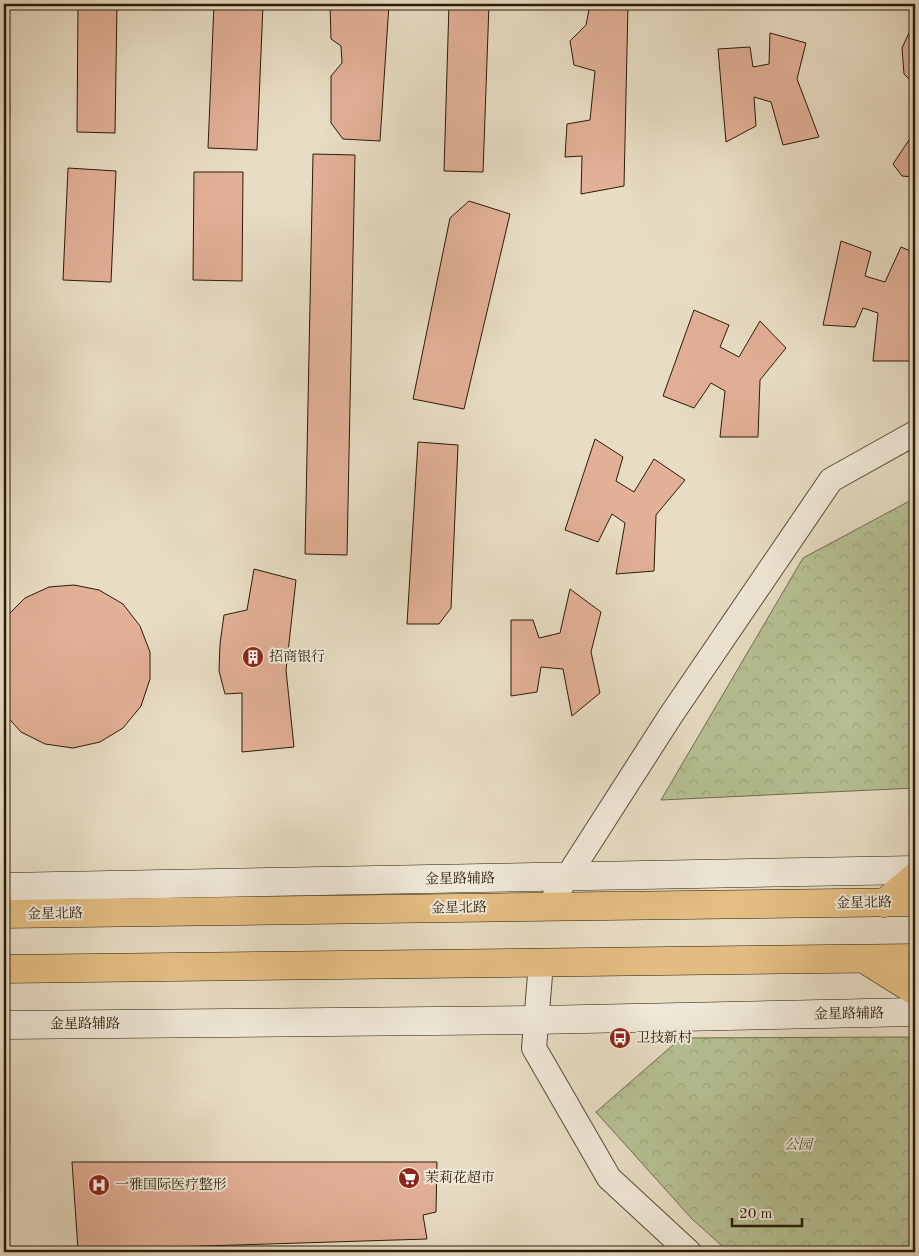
<svg xmlns="http://www.w3.org/2000/svg" width="919" height="1256" font-family="'Old Standard TT','Noto Serif SC',serif">
<style>
.forest{fill:url(#forest-crowns);stroke:#706e4e}
.building{fill:#e2b097;stroke:#2a1b07}
.lines{fill:none;stroke-linecap:round;stroke-linejoin:round}
.street-casing{stroke:#5a4c36;stroke-width:26}
.secondary-casing{stroke:#2a1b07;stroke-width:29}
.primary-casing{stroke:#2a1b07;stroke-width:29}
.street{stroke:#f0e9d9;stroke-width:24}
.secondary{stroke:#f0e9d9;stroke-width:28}
.primary{stroke:#e4be82;stroke-width:28}
.labels{text-anchor:middle;dominant-baseline:central;stroke-width:4;stroke-linejoin:round;paint-order:stroke}
.poi-label{font-size:14px;fill:#2a1b07;stroke:#f0e9d9;text-anchor:start}
.street-label{font-size:14px;fill:#2a1b07;stroke:#f0e9d9}
.park-label{font-size:14px;font-style:italic;fill:#544d31;stroke:#f0e9d9}
</style>
<defs>
<pattern id="forest-crowns" width="20" height="18" patternUnits="userSpaceOnUse" patternTransform="scale(1.25)"><rect width="20" height="18" fill="#b6c194"/><path d="M2 6a3 3 0 1 1 6 0M12 15a3 3 0 1 1 6 0" fill="none" stroke="#9da57e"/></pattern>
</defs>
<rect width="100%" height="100%" fill="#e8ddc4"/>
<filter id="stains"><feTurbulence type="fractalNoise" baseFrequency=".004" numOctaves="4"/><feColorMatrix values="0 0 0 0 .2 0 0 0 0 .09 0 0 0 0 .02 0 0 0 .5 -.17"/></filter>
<radialGradient id="worn" r=".72"><stop offset=".6" stop-color="#630" stop-opacity="0"/><stop offset="1" stop-color="#630" stop-opacity=".3"/></radialGradient>
<!-- forest -->
<g class="forest">
<polygon points="915,498 915,788 661,800 803,558"/>
<polygon points="907,1037 915,1040 915,1252 729,1252 692,1219 596,1112 681,1038"/>
</g>
<!-- building -->
<g class="building">
<polygon points="4,4 8,4 6,84 4,84"/>
<polygon points="78,4 117,4 115,133 77,132"/>
<polygon points="214,4 263,4 257,150 208,148"/>
<polygon points="330,4 389,4 380,141 343,139 331,123 331,76 342,63 341,46 331,39"/>
<polygon points="449,4 489,4 483,172 444,171"/>
<polygon points="590,4 628,4 624,186 581,194 582,156 565,157 567,124 590,120 595,71 574,65 570,41 586,25"/>
<polygon points="915,20 915,85 904,74 902,48"/>
<polygon points="770,33 806,43 797,79 819,137 783,145 771,102 754,97 756,126 726,142 718,49 750,47 753,67 769,64"/>
<polygon points="915,100 915,214 913,214 914,177 902,176 893,164 911,137"/>
<polygon points="4,106 10,106 4,284"/>
<polygon points="313,154 355,155 347,555 305,554"/>
<polygon points="68,168 116,171 111,282 63,280"/>
<polygon points="194,172 243,172 242,281 193,280"/>
<polygon points="469,201 510,214 464,409 413,399 450,218"/>
<polygon points="841,241 871,252 865,276 885,282 901,247 915,253 915,297 911,305 911,361 873,361 878,313 863,308 855,327 823,325"/>
<polygon points="694,310 729,325 720,347 739,357 760,321 786,348 760,380 758,437 720,437 725,391 711,383 694,408 663,396"/>
<polygon points="595,439 623,457 616,481 634,492 654,459 685,480 656,515 654,571 616,574 625,523 612,514 598,542 565,530"/>
<polygon points="418,442 458,445 451,608 439,624 407,624"/>
<polygon points="254,569 296,580 286,670 294,747 242,752 242,693 225,694 219,671 220,644 224,615 247,610"/>
<polygon points="74,585 99,590 123,604 140,626 150,652 150,679 141,706 123,728 100,742 73,748 45,744 21,732 4,713 4,619 25,598 49,587"/>
<polygon points="570,589 601,612 591,652 600,693 572,716 563,669 541,667 537,692 511,696 511,620 533,620 539,638 560,633"/>
<polygon points="72,1162 437,1162 436,1212 423,1215 427,1239 78,1250"/>
</g>
<g class="lines">
<!-- street casing -->
<g class="street-casing">
<g id="street">
<polyline points="548,907 671,715 831,480 915,433"/>
<polyline points="541,963 534,1048 609,1178 689,1252"/>
</g>
</g>
<!-- secondary casing -->
<g class="secondary-casing">
<g id="secondary">
<polyline points="4,887 915,870"/>
<polyline points="4,1025 537,1020 915,1012"/>
</g>
</g>
<!-- primary casing -->
<g class="primary-casing">
<g id="primary">
<polyline points="884,903 915,877"/>
<polyline points="4,914 915,902"/>
<polyline points="864,959 915,991"/>
<polyline points="4,969 915,958"/>
</g>
</g>
<!-- street -->
<use href="#street" class="street"/>
<!-- secondary -->
<use href="#secondary" class="secondary"/>
<!-- primary -->
<use href="#primary" class="primary"/>
</g>
<!-- icons -->
<defs>
<g id="building-disc" transform="scale(1.125)"><circle r="9.5" fill="#8f2418" stroke="#f0e9d9"/><path d="M-4-6H4V6H1V3H-1V6H-4ZM-2.5-4.3h1.7v1.8h-1.7ZM.8-4.3h1.7v1.8H.8ZM-2.5-1h1.7V.8h-1.7ZM.8-1h1.7V.8H.8Z" fill="#fff"/></g>
<g id="bus-disc" transform="scale(1.125)"><circle r="9.5" fill="#8f2418" stroke="#f0e9d9"/><path d="M-5-6H5V4H4V6H2V4H-2V6H-4V4H-5ZM-3.5-4V0h7V-4ZM-3.5 1.2v1.5H-2V1.2ZM2 1.2v1.5H3.5V1.2Z" fill="#fff"/></g>
<g id="supermarket-disc" transform="scale(1.125)"><circle r="9.5" fill="#8f2418" stroke="#f0e9d9"/><path d="M-6-5.5h2.5l.6 2H6L4.5 2H-2.5L-4.4-4H-6ZM-1.5 3.2a1.3 1.3 0 1 0 .1 0ZM3 3.2a1.3 1.3 0 1 0 .1 0Z" fill="#fff"/></g>
<g id="hospital-disc" transform="scale(1.125)"><circle r="9.5" fill="#8f2418" stroke="#f0e9d9"/><path d="M-5-5h3v3.5h4V-5h3V5h-3V1.5h-4V5h-3Z" fill="#fff"/></g>
</defs>
<g fill-rule="evenodd">
<use href="#building-disc" x="253" y="657"/>
<use href="#bus-disc" x="620" y="1038"/>
<use href="#supermarket-disc" x="409" y="1178"/>
<use href="#hospital-disc" x="99" y="1185"/>
</g>
<g class="labels">
<!-- poi labels -->
<g class="poi-label">
<text x="269" y="657">招商银行</text>
<text x="636" y="1038">卫技新村</text>
<text x="425" y="1178">茉莉花超市</text>
<text x="115" y="1185">一雅国际医疗整形</text>
</g>
<!-- street labels -->
<g class="street-label">
<text transform="translate(460 879) rotate(-1)">金星路辅路</text>
<text transform="translate(864 903) rotate(-1)">金星北路</text>
<text transform="translate(459 908) rotate(-1)">金星北路</text>
<text transform="translate(55 914) rotate(-1)">金星北路</text>
<text transform="translate(849 1014) rotate(-1)">金星路辅路</text>
<text x="85" y="1024">金星路辅路</text>
</g>
<!-- park labels -->
<g class="park-label">
<text x="798" y="1145">公园</text>
</g>
</g>
<!-- margin -->
<rect width="919" height="1256" fill="none" stroke="#e8ddc4" stroke-width="20"/>
<rect x="5" y="5" width="909" height="1246" fill="none" stroke="#2a1b07" stroke-width="2.5"/>
<rect x="10" y="10" width="899" height="1236" fill="none" stroke="#2a1b07"/>
<!-- scale -->
<path d="M732 1218v8h70v-8" fill="none" stroke="#2a1b07" stroke-width="2.5"/>
<text x="739" y="1218" font-size="15" fill="#2a1b07" stroke="#f0e9d9" stroke-width="4" paint-order="stroke">20 m</text>
<rect width="100%" height="100%" filter="url(#stains)"/>
<rect width="100%" height="100%" fill="url(#worn)"/>
</svg>
